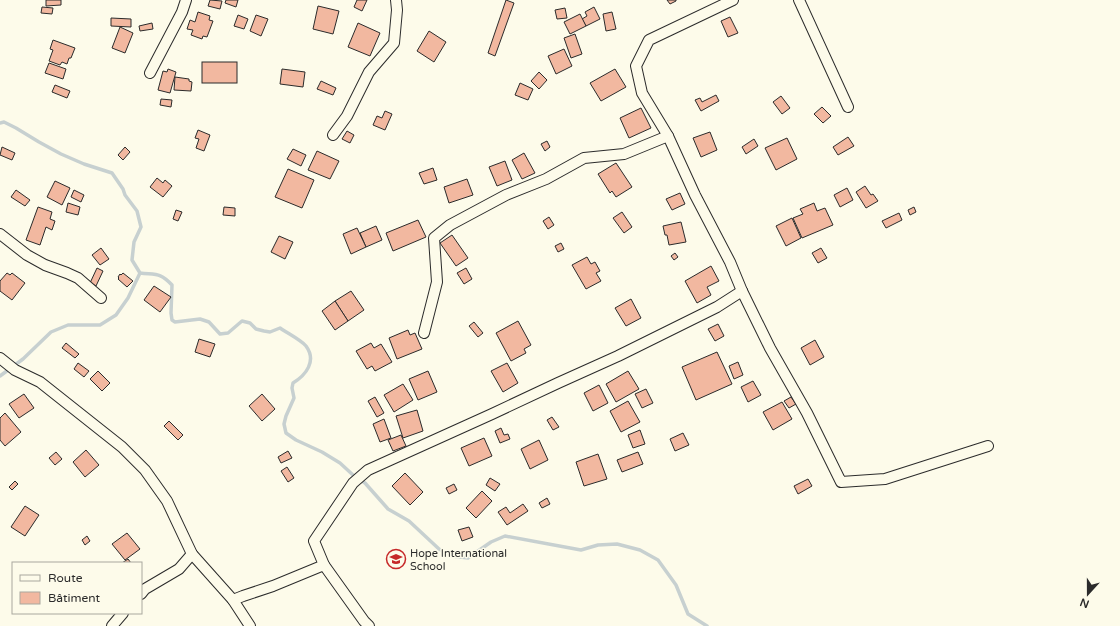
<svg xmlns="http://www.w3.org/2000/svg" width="1120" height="626" font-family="'Varela Round',sans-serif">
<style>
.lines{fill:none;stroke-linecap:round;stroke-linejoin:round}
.stream{stroke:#c7d0d0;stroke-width:3.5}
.building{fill:#f2b8a0;stroke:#2b2b2b}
.street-casing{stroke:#2b2b2b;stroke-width:12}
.street{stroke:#fdfbea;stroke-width:10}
.labels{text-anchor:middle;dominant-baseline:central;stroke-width:3;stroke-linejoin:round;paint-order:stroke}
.poi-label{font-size:11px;fill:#2b2b2b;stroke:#fdfbea;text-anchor:start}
</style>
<rect width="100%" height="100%" fill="#fdfbea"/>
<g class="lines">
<!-- stream -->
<g class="stream">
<path d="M0,123L4,122L16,128L39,142L61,154L84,164L112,173L123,189L125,195L137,211L141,227L134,242L132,260L140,273C156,275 160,272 172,285L171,313L172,320L175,322L200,319L209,322L220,334L228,333L242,321L250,323L256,329L264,331L270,332L280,328C287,333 301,340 306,346C317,361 306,375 293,383L292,388L294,398L286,416L284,424L286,433L296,440L322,452L340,463L353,475L365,483L388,509L409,521L439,549L452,556L468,558L491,542L505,536L581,550L598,545L617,544L640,550L658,560L676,585L688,614L707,626"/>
<polyline points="0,376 23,359 51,332 68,325 100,325 116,315 128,298 140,273"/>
</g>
</g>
<!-- building -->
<g class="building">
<polygon points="46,0 61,0 61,5 46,6"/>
<polygon points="210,0 222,1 220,9 208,6"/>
<polygon points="226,0 238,0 236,7 225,3"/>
<polygon points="357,0 367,0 362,11 354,7"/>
<polygon points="506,0 514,3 495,56 488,53"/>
<polygon points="667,0 676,0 676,1 670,4"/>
<polygon points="318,6 339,11 333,34 313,29"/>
<polygon points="42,7 53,8 52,14 41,13"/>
<polygon points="594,7 600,19 586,26 582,19 587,16 585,12"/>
<polygon points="565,8 567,18 557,19 555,10"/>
<polygon points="198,12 210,16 209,20 213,21 207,37 203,36 202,39 191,35 193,30 187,29 190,20 195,22"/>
<polygon points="612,12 616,29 606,31 603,14"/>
<polygon points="580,14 586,26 570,34 564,22"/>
<polygon points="238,15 248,19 244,29 234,26"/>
<polygon points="256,15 268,19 261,36 250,31"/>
<polygon points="730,17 738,33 728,37 721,21"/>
<polygon points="111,18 131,19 131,27 111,26"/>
<polygon points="152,23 153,29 140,31 139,26"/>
<polygon points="358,23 380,33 370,56 348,47"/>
<polygon points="120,27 133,33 125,53 112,48"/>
<polygon points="429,31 446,42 434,62 417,51"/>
<polygon points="575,34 582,54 571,58 564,38"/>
<polygon points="53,40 75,48 71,58 69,58 67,64 62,62 60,65 49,61 53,50 50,49"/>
<polygon points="564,49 572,66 556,74 548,56"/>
<rect x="202" y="62" width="35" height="21"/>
<polygon points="49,63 66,69 63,79 45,73"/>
<polygon points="168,69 176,72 170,93 158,90 163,71 167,72"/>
<polygon points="282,69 305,72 303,87 280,84"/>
<polygon points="615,69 626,87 601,101 590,83"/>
<polygon points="539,72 547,80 539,89 531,81"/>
<polygon points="175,77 189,79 189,81 192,82 191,91 174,90"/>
<polygon points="321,81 336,88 333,95 317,89"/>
<polygon points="520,83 533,89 528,100 515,95"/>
<polygon points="55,85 70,91 67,98 52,92"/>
<polygon points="716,95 719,101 701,111 695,100 700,98 702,102"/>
<polygon points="781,96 790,108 782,114 773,102"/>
<polygon points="161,99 172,100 171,107 160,105"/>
<polygon points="822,107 831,116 823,123 814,114"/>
<polygon points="641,108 651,128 629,138 620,118"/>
<polygon points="385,111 392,114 385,130 373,125 377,116 382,118"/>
<polygon points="198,130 210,135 204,151 196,148 199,139 195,138"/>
<polygon points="347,131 354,135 350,143 342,139"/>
<polygon points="710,132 717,150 701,157 693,138"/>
<polygon points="848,137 854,146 838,155 833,147"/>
<polygon points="787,138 797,159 776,170 765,148"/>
<polygon points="754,139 758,146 746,154 742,147"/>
<polygon points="547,141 550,147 545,151 541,144"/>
<polygon points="2,147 15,153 12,160 0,155"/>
<polygon points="125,147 130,152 123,160 118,155"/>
<polygon points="293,149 306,155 301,166 287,159"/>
<polygon points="317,151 339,161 330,179 308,170"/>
<polygon points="524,153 535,173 522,179 512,160"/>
<polygon points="505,161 512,180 497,186 489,167"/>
<polygon points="616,163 632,187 616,197 612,191 610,193 598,174"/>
<polygon points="433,168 437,180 424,184 419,173"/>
<polygon points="288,169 314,180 302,208 275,197"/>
<polygon points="157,178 163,183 165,180 172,186 163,197 150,187"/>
<polygon points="467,179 473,195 449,203 444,187"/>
<polygon points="55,181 70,188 62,205 47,197"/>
<polygon points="865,186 871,195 873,194 878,201 866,208 856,192"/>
<polygon points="847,188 853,200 840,207 834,195"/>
<polygon points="16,190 30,200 25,206 11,197"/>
<polygon points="74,190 84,195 81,202 71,197"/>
<polygon points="680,193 685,204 672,210 666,199"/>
<polygon points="68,203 80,207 78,215 66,212"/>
<polygon points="814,203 817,211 825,208 833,225 802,238 793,218 803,214 800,209"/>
<polygon points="38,207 52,212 50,219 55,221 52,230 46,227 40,245 26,240"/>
<polygon points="224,207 235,208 235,216 223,215"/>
<polygon points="914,207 916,212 910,215 908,210"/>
<polygon points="176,210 182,212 178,221 173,219"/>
<polygon points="622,212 632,227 624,233 613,218"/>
<polygon points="899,213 902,220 886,228 882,221"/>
<polygon points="549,217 554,225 548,229 543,221"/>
<polygon points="792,218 801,238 786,246 776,226"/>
<polygon points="418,220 426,237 393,251 386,233"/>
<polygon points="681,222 686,242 669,245 667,235 665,235 663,226"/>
<polygon points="376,226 382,240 366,247 360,233"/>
<polygon points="357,228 366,247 351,254 343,234"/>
<polygon points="452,235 468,258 456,266 440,243"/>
<polygon points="279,236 293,242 285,259 271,252"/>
<polygon points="561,243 564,249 558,252 555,246"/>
<polygon points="101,248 109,259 100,265 92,255"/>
<polygon points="821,248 827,258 818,263 812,253"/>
<polygon points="675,253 678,257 674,260 671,256"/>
<polygon points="587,257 591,264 595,262 600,271 596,273 601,281 586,289 572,265"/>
<polygon points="711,266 719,281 707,287 711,295 697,303 685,281"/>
<polygon points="97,268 103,271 96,286 90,283"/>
<polygon points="466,268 472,279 464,284 457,273"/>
<polygon points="7,273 10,275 12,273 25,283 12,300 0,291 0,281"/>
<polygon points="123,273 133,281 127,287 118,279 119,278 118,277 120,274 121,275"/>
<polygon points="154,286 171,297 160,312 144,300"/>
<polygon points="351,291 364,310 348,321 335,301"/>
<polygon points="631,299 641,318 626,326 615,308"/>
<polygon points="335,301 348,321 335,330 322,311"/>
<polygon points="518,321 531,345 524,349 526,353 511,361 496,333"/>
<polygon points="474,322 483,333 478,337 469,326"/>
<polygon points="718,324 724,336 715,341 708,329"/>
<polygon points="408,330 410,335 415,333 422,349 397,359 389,338"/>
<polygon points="199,339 215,344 210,357 195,352"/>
<polygon points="815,340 824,357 810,365 801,348"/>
<polygon points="66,343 79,354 75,358 62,348"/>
<polygon points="371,343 374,348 381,344 392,362 375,371 372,366 367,369 356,351"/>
<polygon points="717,352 732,384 696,400 682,367"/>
<polygon points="738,362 743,375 734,379 729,366"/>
<polygon points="78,363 89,371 84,377 74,369"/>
<polygon points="507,363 518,383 503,392 491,371"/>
<polygon points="98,371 110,383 102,391 90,379"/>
<polygon points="428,371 437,392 418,400 409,379"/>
<polygon points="628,371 639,389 616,402 606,384"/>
<polygon points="753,381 761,395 748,402 741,387"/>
<polygon points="403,384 413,400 394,412 384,395"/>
<polygon points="599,385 608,403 593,411 584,393"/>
<polygon points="646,389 653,403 642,408 635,394"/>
<polygon points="24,394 34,408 19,418 9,404"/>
<polygon points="262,394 275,409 262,421 249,406"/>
<polygon points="375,397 384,413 377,417 368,401"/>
<polygon points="791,397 796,404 789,408 784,401"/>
<polygon points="628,401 640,422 621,432 610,411"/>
<polygon points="782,402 792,419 773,430 763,412"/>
<polygon points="417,410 423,431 403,438 396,416"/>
<polygon points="5,413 21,432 5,446 0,440 0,418"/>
<polygon points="552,417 559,427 553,430 547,420"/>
<polygon points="384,419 391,438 380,442 373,424"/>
<polygon points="169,421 183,435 178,440 164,426"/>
<polygon points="501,428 504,435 508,434 510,439 500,443 495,431"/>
<polygon points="640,430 645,444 633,448 628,435"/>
<polygon points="683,433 689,445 675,451 670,439"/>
<polygon points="401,435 406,446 393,451 388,440"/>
<polygon points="484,438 492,456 469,466 461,448"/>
<polygon points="539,440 548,460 530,469 521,449"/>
<polygon points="86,450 99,465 85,477 73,462"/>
<polygon points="288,451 292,458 281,463 278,457"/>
<polygon points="56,452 62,459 55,465 49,458"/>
<polygon points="638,452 643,464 622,472 617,460"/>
<polygon points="598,454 607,479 584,486 576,462"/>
<polygon points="287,467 294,478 288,482 281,471"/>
<polygon points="405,473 423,492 410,505 392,486"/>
<polygon points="490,478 500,484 495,491 486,485"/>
<polygon points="808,479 812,486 798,494 794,486"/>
<polygon points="15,481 18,484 12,490 9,487"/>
<polygon points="454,484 457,490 449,494 446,488"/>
<polygon points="482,491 492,501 476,518 466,508"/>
<polygon points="547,498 550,504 542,508 539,503"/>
<polygon points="523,504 528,511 507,525 498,512 506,507 510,513"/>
<polygon points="25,506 39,515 25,536 11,527"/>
<polygon points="469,527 473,537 462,541 458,530"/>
<polygon points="127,533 140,549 125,560 112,544"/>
<polygon points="87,536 90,541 85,545 82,540"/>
<polygon points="128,559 131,563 122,563"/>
</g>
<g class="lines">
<!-- street casing -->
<g class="street-casing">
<g id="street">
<polyline points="733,0 649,40 636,66 642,93 668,136 695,195 730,262 742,291 770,348 807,413 841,482 885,479 988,446"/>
<polyline points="799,0 848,107"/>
<polyline points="150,73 182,12 186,0"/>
<polyline points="333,135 347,116 369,72 394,43 397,10 396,0"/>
<polyline points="0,234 27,255 45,265 67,273 78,278 101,298"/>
<polyline points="424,333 437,282 434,238 450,225 506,195 546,179 584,158 624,154 668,136"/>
<polyline points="0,358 15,370 40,382 122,447 145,470 167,501 192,554 233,600 243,596 273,586 324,565 314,541 353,483 368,470 492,414 558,383 618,356 717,307 742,291"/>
<polyline points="324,565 364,621 369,626"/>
<polyline points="141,594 145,589 179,569 192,554"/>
<polyline points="233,600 250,626"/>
<polyline points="112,626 123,613"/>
</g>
</g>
<!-- street -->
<use href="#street" class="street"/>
</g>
<!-- icons -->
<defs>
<g id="school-ring" transform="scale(1)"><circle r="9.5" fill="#fdfbea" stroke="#c62828" stroke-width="1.5"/><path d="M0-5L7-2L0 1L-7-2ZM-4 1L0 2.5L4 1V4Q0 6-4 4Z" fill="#c62828"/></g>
</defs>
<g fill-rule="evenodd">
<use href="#school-ring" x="396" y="559"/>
</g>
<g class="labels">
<!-- poi labels -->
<g class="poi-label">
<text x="410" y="553">Hope International<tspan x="410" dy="13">School</tspan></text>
</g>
</g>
<!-- legend -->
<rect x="12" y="562" width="130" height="52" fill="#fdfbea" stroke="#a9a89e"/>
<rect x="20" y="575" width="20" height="6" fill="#fdfbea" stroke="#a9a89e"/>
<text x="48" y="582" font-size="12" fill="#2b2b2b">Route</text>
<rect x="20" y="592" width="20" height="12" fill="#f2b8a0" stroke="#a9a89e"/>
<text x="48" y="602" font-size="12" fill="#2b2b2b">Bâtiment</text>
<!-- north arrow -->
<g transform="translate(1088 594) rotate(201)" stroke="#fdfbea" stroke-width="3" paint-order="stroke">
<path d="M0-3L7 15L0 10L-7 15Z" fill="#2b2b2b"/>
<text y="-6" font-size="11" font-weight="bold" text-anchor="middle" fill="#2b2b2b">N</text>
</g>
</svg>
